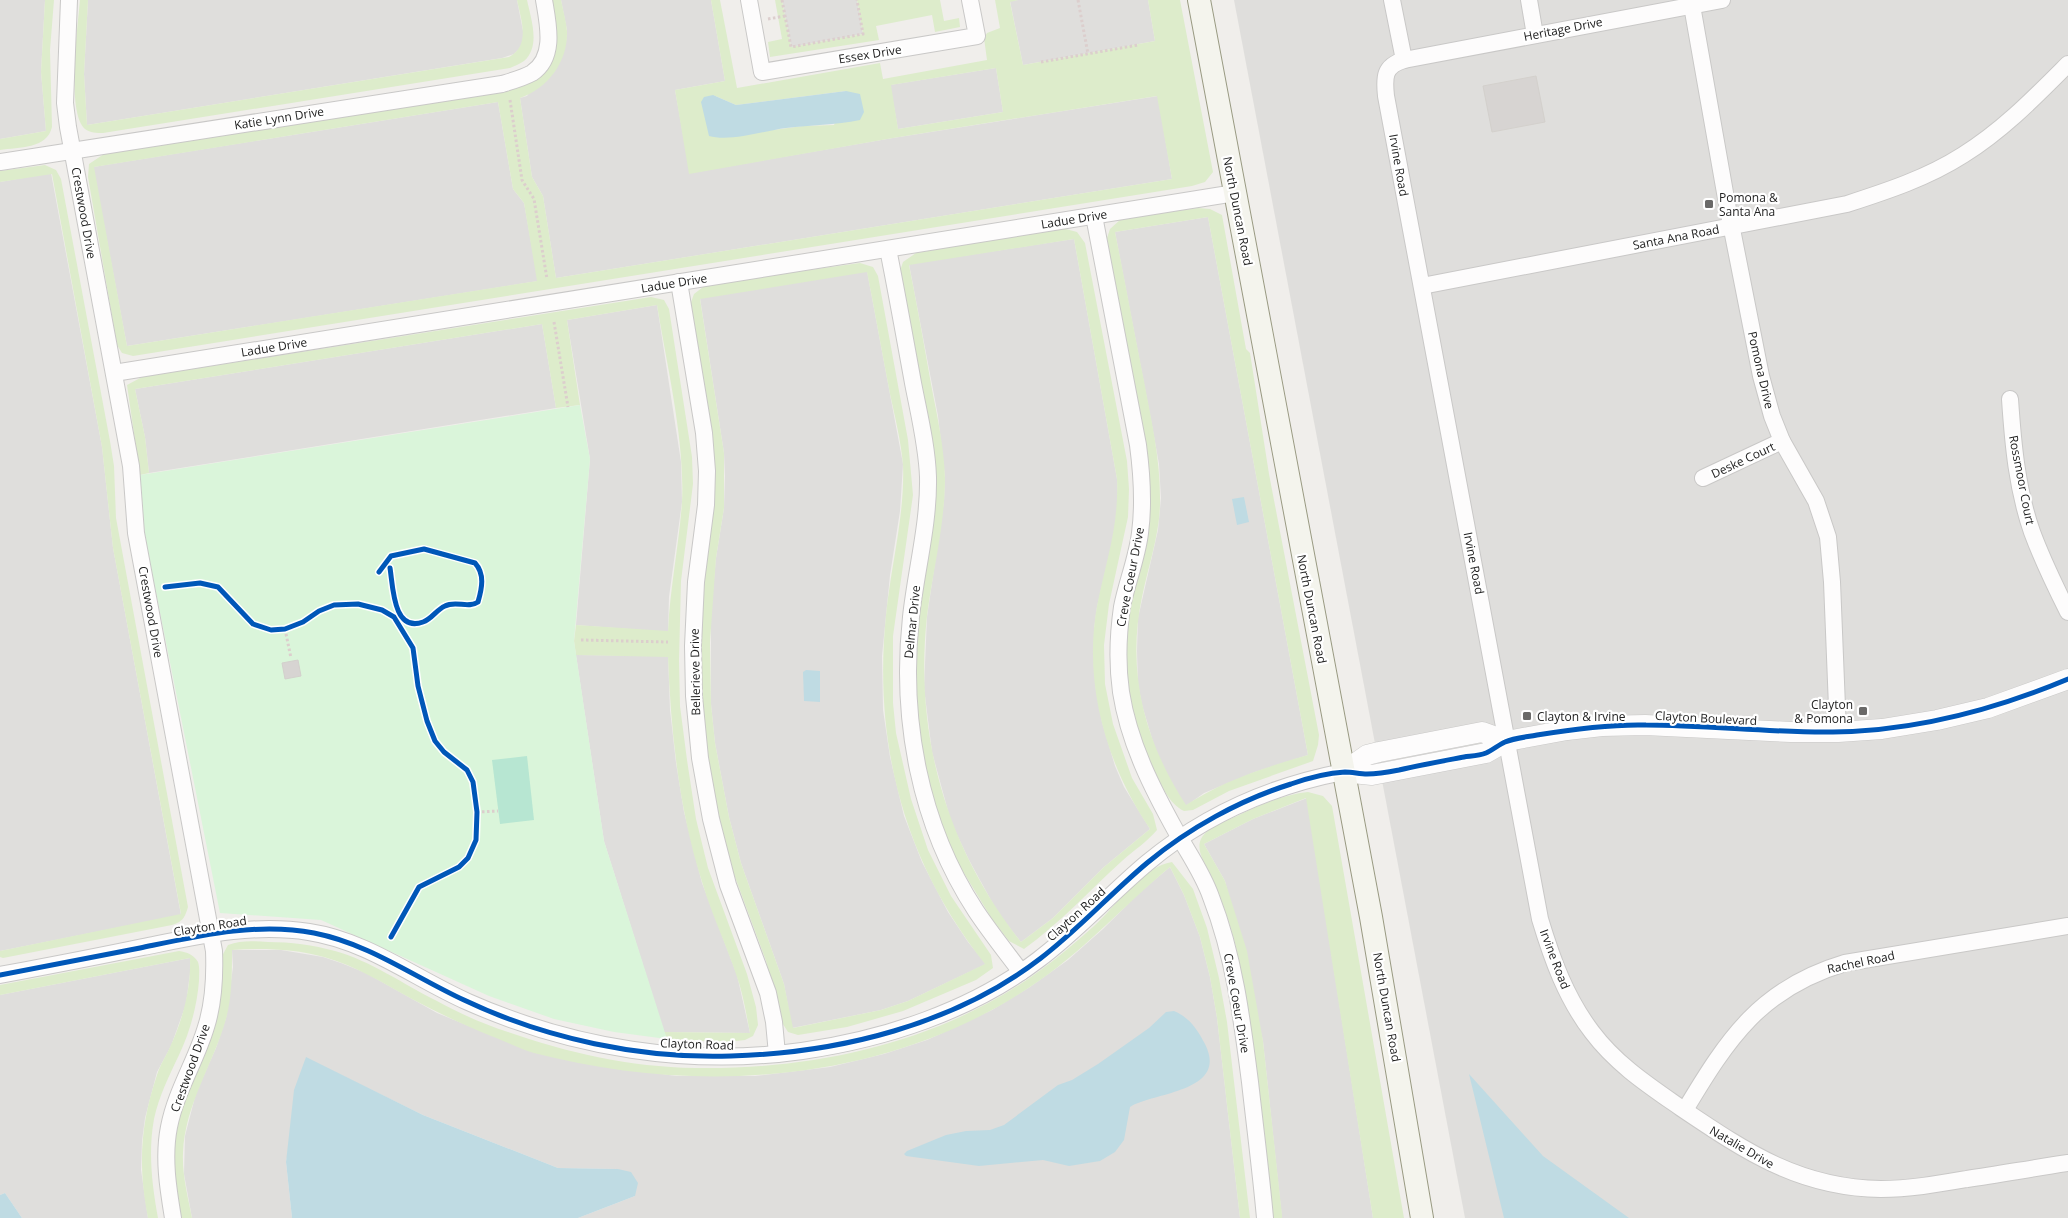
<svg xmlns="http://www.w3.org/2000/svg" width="2068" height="1218" font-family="'Open Sans',sans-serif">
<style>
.residential{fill:#dfdedc}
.grass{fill:#ddeccb;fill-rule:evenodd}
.park{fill:#daf5da}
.pitch{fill:#b7e6d2}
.water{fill:#bfdbe3}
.building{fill:#d7d4d2;stroke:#d3d0cc}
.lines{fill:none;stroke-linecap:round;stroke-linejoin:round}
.minor-casing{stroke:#c9c8c7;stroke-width:18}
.tertiary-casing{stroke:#c9c8c7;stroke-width:21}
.secondary-casing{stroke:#999a82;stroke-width:24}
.path{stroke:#dccecd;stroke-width:3;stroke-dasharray:2.5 2.5;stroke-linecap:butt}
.minor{stroke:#fdfcfc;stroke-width:16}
.tertiary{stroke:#fdfcfc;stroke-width:20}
.secondary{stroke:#f4f4ed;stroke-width:22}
.cycleway-casing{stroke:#fff;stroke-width:8}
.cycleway{stroke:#0057b8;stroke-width:5}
.poi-dot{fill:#6a6968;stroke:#fff;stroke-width:2}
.labels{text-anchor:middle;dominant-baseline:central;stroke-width:4.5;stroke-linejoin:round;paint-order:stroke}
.street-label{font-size:12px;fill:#222;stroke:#fff}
.poi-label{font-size:12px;fill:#222;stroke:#fff;text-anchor:start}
</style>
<rect width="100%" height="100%" fill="#f0eeeb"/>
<!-- residential -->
<g class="residential">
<polygon points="0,0 45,0 41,72 46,131 0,139"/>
<polygon points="88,0 517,0 523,31 523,41 520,48 514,54 502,58 87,125 84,74"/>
<polygon points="561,0 711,0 725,81 675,90 690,173 893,138 1158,96 1172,179 556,278 543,196 532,177 520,98 527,96 566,42 567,30"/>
<polygon points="782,0 857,0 863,34 791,47"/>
<polygon points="1018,0 1148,0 1155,41 1023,65 1010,1"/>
<polygon points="1234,0 2068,0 2068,1218 1465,1218"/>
<polygon points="996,68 1003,112 898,129 890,85"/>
<polygon points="498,102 513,189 524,203 538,281 127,346 93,167"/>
<polygon points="51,173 102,447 113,548 181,915 0,951 0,182"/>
<polygon points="1208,217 1308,755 1255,772 1204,793 1186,806 1169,780 1157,755 1142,705 1138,684 1137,651 1138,618 1158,530 1161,498 1159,464 1151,420 1115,232"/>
<polygon points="1074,239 1117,479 1118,504 1116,526 1097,607 1094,629 1094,668 1096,690 1102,722 1115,766 1124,787 1150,829 1104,867 1053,918 1021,942 998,913 969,860 951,822 932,752 924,688 927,617 944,501 945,477 938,416 909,264"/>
<polygon points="867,271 903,464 900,511 890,575 882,656 883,710 890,757 904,816 922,862 948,912 968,942 986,964 908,1001 881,1010 792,1028 784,984 741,863 729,817 715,743 711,704 711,611 716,558 724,508 725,476 724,453 700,298"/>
<polygon points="657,305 681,462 682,502 669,597 668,632 576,625 590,459 567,320"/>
<polygon points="542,324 556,408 149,473 145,437 135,389"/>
<polygon points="576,655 668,656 670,710 676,763 684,812 702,883 737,975 750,1033 664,1032 604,841"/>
<polygon points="1307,798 1373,1218 1282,1218 1263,1041 1225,881 1204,844 1253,819"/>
<polygon points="1170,867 1184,895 1200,937 1210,977 1217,1018 1240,1218 578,1218 635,1196 618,1169 558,1168 423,1115 306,1058 286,1162 292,1218 192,1218 184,1174 185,1136 196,1093 216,1048 226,1018 233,967 232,950 281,950 323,957 341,963 366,973 437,1013 533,1052 583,1063 676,1076 755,1076 830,1067 884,1054 927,1040 992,1010 1030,987 1068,960 1103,929 1139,893"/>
<polygon points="190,958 190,973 186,1004 171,1046 157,1072 145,1118 142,1141 141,1170 148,1218 22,1218 5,1193 0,1195 0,995"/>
</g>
<!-- grass -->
<g class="grass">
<path d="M45,0H54L50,50L52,127C47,149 19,147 0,150V139L46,131L41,72Z"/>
<path d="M80,0H88L84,74L87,125L509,57C531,45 521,20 517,0H527C531,19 541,46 524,61C520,64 514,66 510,68L103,133C97,133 90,133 85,129C66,113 78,24 80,0Z"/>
<path d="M549,0H561C563,10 566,21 567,31C568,62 548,88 520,98L532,177L543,196L556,278L1172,179L1157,96L893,138L689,174L675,90L725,81L711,0H720L737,88L880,63L883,79L987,60L984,38L987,33L1000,28L995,0H1018L1010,2L1023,65L1155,41L1148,0H1180L1213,172L1205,182L1192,186L133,356L122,353L117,345L88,177L89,164L104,154L512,89L545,69ZM996,68L1003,112L898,129L891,85ZM846,91L834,125L803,126L773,130L713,95L736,105ZM498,102L513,189L524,203L537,281L127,346L94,167Z"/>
<polygon points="775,0 782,0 791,47 863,34 857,0 940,0 944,21 959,18 960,27 935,32 932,15 876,26 879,40 770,57 768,42 782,39"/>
<path d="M45,165L56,170L61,179L110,441L114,466L116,518L188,907C185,917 183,922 172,925L3,958L0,957V951L181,914L113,548L102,447L52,174L0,182V171Z"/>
<path d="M1198,208L1210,209L1222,215L1246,349L1250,353L1269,474L1319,735L1318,745L1313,761L1229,791L1193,810L1184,811C1168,803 1162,785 1153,769C1128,722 1121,664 1128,611C1131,585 1142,559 1147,533C1151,511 1150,488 1149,465L1107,238L1110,229L1121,219ZM1208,217L1308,755C1266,767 1222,781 1186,805C1145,742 1126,672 1142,597C1149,563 1161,531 1160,497C1160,457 1151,419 1144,381C1134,331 1125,281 1115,232Z"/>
<path d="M1062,228L1077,232L1085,243L1127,461L1129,489L1128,517L1109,604L1104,645L1105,684L1113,724L1132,778L1153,814L1157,830C1147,842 1134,850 1122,861C1090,890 1060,923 1024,949L1009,941L992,919L959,865L942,828L931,796L916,719V628L934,498L900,271L903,262L916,253ZM1074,239L1117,479C1119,526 1106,561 1097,606C1083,684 1106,764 1150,829L1104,867L1053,918L1021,942C947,848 914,736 927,616C933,570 945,524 945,478C944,446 937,415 931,384C924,344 917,305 909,265Z"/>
<path d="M860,263L873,267L878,276L908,440L913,495L893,636V703L896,733L911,799L928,850L951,896L991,955L993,968L976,980L903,1011L847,1027L798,1035L788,1032L781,1021L766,961L732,869L713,795L704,732L699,668L704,584L709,534L690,305L694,294L707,284ZM867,272C875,312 882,353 890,394C895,417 901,441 903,465C905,515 891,565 886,615C873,744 904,862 985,964L908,1001L881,1010L793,1028L784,984L741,863L729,817L715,743L711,704L710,642L716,558L724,508V453L700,299Z"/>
<path d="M651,297L664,300L669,309L692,457L693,484L681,581L679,661L680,706L687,760L696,819L708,868L747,974L756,1007L758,1025L753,1036L745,1040L728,1042L667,1039L664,1032L750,1033C746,1013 743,993 736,974C726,944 712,915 703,885C679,811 671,734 668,657L576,655L574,641L576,625L668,631C670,588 679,545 682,502C685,441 667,366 657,305L567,320L580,405L556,408L542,324L135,389L145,437L149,473L140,475L127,385L142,377Z"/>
<path d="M1308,792L1323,796L1332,806L1404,1218H1373L1306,798L1253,819L1204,844L1225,881L1247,951L1263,1041L1282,1215V1218H1271L1240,966C1234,933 1223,902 1209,871C1204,862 1196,850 1201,839C1207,827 1227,821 1239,815C1260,805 1285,794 1308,792Z"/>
<path d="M1172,862L1193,889L1207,928L1219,978L1227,1022L1250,1218H1240L1217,1018L1210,977L1200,937L1184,895L1170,867C1122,907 1082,953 1030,987C886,1083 699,1096 534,1053C520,1049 505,1041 491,1036C464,1025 438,1013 412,999C383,983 356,966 324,957C294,949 263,948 232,950C232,973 232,997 226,1019C213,1065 185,1104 183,1153C182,1175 188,1197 192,1218H180L173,1178L174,1131L219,1005L223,970L222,956L228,945C241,940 254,941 268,942C291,942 313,945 335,951C371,961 403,984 437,1001C459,1013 483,1024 508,1032C568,1053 630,1067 695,1068C815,1070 944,1042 1042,969C1060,956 1077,941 1094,926C1115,907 1144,866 1172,862Z"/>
<path d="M179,951C187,952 194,955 198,962C200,968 199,975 199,981C197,1006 190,1032 179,1055C169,1076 159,1096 154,1119C148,1152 152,1185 158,1218H148C138,1166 140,1125 157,1075C160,1065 166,1056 170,1047C183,1019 191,989 190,958L0,995V985Z"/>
</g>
<!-- park -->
<polygon class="park" points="580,405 590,459 574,641 604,841 667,1039 614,1032 554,1019 489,996 321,920 220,913 145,537 140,475"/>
<!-- pitch -->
<polygon class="pitch" points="527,756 534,820 500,824 492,760"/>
<!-- water -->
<g class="water">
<path d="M846,91L860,94L864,112L860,120C835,125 811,125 786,128C763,131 730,142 709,136L701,102L704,97L713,95L736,105Z"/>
<polygon points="1244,497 1249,522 1237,525 1232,499"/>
<polygon points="806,670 820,671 820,702 804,701 803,672"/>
<path d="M1174,1011C1190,1018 1197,1029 1205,1044C1229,1092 1155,1092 1130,1107L1124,1140L1115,1152L1100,1161L1069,1166L1043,1160L979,1166L906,1156L904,1154L907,1151L946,1135L966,1131L990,1130L1004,1125L1058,1085L1072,1080L1098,1064L1149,1028L1166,1012Z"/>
<polygon points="306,1057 423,1115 558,1168 618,1169 631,1172 638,1183 635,1196 578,1218 292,1218 286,1162 294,1090"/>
<polygon points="1469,1074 1543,1156 1629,1218 1504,1218"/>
<polygon points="5,1193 22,1218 0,1218 0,1195"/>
</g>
<!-- building -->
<g class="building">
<polygon points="1536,76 1545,122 1492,132 1483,86"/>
<polygon points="298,660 301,676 285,679 282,663"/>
</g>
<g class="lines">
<!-- minor casing -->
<g class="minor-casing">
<g id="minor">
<path d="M69,0L65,103L68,127L131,466L136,533L214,951C215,977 214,1002 206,1027C196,1061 176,1091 169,1127C163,1157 168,1188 173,1218"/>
<polyline points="749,0 762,72 977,36 970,0"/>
<polyline points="1392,0 1404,60"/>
<polyline points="1529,0 1535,35"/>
<polyline points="1691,0 1727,204 1761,376 1772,416 1782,441 1816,501 1828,537 1832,582 1838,732"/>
<path d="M1722,0L1404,60C1384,66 1384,77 1386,96L1540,919C1552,959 1566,998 1592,1032C1616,1064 1648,1085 1681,1108C1745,1151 1799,1188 1881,1189C1910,1189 1938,1184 1967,1179C2001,1174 2034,1168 2068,1163"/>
<path d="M0,162L502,84C512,81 523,78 532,73C556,57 548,24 544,0"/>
<path d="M1094,216L1138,445C1142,475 1144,503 1140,533C1137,558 1127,582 1122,607C1118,635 1117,664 1121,692C1129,743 1152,788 1177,833C1189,854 1203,874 1211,897C1234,956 1242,1019 1250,1082C1255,1127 1261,1173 1265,1218"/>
<path d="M888,249C897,294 905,339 913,383C919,414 927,446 928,477C929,524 916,570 911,617C900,718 919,824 976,911C990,932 1006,952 1021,972"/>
<polyline points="679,282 704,433 707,471 706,505 696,582 693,646 694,696 700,758 711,819 728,885 768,993 774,1022 777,1054"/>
<path d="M1422,286L1847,204C1887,191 1927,178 1963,155C2003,130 2035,97 2068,64"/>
<polyline points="114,373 1235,193"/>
<path d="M2010,399C2013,444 2017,489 2032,532C2042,559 2055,586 2068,612"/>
<polyline points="1703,478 1782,441"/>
<path d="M0,975C48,966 95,957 143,947C198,936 252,923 309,932C368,941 414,978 468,1002C572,1048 689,1067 802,1051C885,1039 971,1011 1038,960C1077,931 1110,894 1147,863C1203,816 1271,786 1343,772"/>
<path d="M1685,1110C1728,1038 1761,988 1845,963L2068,926"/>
</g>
</g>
<!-- tertiary casing -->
<g class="tertiary-casing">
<g id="tertiary">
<polyline points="1343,772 1372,775 1486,753 1507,741 1567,730 1602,726 1645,725 1791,732 1838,732 1882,729 1937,720 1988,708 2068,679"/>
<polyline points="1343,772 1367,755 1379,752 1482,732 1507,741"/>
</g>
</g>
<!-- secondary casing -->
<g class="secondary-casing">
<polyline id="secondary" points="1199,0 1371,917 1422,1218"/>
</g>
<!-- path -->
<g class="path">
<polyline points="782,0 791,47 863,34 857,0"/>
<polyline points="1078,0 1088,54"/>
<polyline points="768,19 785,16"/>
<polyline points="1041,62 1138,45"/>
<polyline points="510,100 522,180 534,199 547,279"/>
<polyline points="554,322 568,407"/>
<polyline points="285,629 291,658"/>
<polyline points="581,640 668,642"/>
<polyline points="477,812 498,811"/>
</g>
<!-- minor -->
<use href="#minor" class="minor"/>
<!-- tertiary -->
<use href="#tertiary" class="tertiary"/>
<!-- secondary -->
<use href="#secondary" class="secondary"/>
<!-- cycleway casing -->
<g class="cycleway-casing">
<g id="cycleway">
<path d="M379,572L391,556L424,549L475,563C485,574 482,588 478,602C468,609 456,600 445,606C436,610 432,619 423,622C393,633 393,586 390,568"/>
<polyline points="165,587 200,583 218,587 253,624 271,630 285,629 303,622 319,611 334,605 358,604 382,610 394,617 413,648 418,686 427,721 435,741 444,752 467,770 473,782 477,812 476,840 468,858 459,867 419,887 391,937"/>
<path d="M0,975C47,966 94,957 140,948C198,936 256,922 314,933C370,944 414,977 464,1000C546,1039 641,1059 731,1056C839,1053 954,1025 1041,958C1079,929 1111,893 1147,863C1189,828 1240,800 1291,784C1308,778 1328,773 1345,772C1352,772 1360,774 1367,774C1378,774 1389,772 1399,770C1421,765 1443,761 1464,757C1471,756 1479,756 1486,753C1491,751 1500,744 1505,742C1514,738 1527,737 1537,735C1573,729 1610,724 1646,725C1709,725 1771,733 1833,732C1914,731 1994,710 2068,679"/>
</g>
</g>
<!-- cycleway -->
<use href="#cycleway" class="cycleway"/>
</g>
<!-- markers -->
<g class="poi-dot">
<rect x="1704" y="199" width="10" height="10" rx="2.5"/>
<rect x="1858" y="706" width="10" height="10" rx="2.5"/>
<rect x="1522" y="711" width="10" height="10" rx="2.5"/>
</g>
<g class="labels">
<!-- street labels -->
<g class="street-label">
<text transform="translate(1563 29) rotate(-11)">Heritage Drive</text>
<text transform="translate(870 54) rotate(-9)">Essex Drive</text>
<text transform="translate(279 118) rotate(-9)">Katie Lynn Drive</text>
<text transform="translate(1399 165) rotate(80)">Irvine Road</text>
<text transform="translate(1238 211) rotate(79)">North Duncan Road</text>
<text transform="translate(84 213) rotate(80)">Crestwood Drive</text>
<text transform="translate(1074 219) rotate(-9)">Ladue Drive</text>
<text transform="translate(1676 237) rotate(-11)">Santa Ana Road</text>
<text transform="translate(674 283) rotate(-9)">Ladue Drive</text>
<text transform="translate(274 347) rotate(-9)">Ladue Drive</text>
<text transform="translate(1761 370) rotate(77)">Pomona Drive</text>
<text transform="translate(1743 460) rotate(-25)">Deske Court</text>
<text transform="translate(2022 480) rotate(79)">Rossmoor Court</text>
<text transform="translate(1474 563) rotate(79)">Irvine Road</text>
<text transform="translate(1130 577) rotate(-79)">Creve Coeur Drive</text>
<text transform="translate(1312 609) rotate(79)">North Duncan Road</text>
<text transform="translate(151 612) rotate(80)">Crestwood Drive</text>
<text transform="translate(912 622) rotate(-84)">Delmar Drive</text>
<text transform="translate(695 672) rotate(-91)">Bellerieve Drive</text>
<text transform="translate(1706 718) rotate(3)">Clayton Boulevard</text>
<text transform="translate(1076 914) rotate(-42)">Clayton Road</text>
<text transform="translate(210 926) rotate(-9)">Clayton Road</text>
<text transform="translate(1555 959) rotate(69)">Irvine Road</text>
<text transform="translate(1861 962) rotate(-12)">Rachel Road</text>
<text transform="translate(1237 1003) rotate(80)">Creve Coeur Drive</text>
<text transform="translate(1387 1007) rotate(80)">North Duncan Road</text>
<text transform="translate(697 1044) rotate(2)">Clayton Road</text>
<text transform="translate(190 1068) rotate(-70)">Crestwood Drive</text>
<text transform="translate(1742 1147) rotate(30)">Natalie Drive</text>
</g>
<!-- poi labels -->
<g class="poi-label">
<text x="1719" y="197">Pomona &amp;<tspan x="1719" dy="14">Santa Ana</tspan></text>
<text x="1853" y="704" text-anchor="end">Clayton<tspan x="1853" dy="14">&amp; Pomona</tspan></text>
<text x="1537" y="716">Clayton &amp; Irvine</text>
</g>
</g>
</svg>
